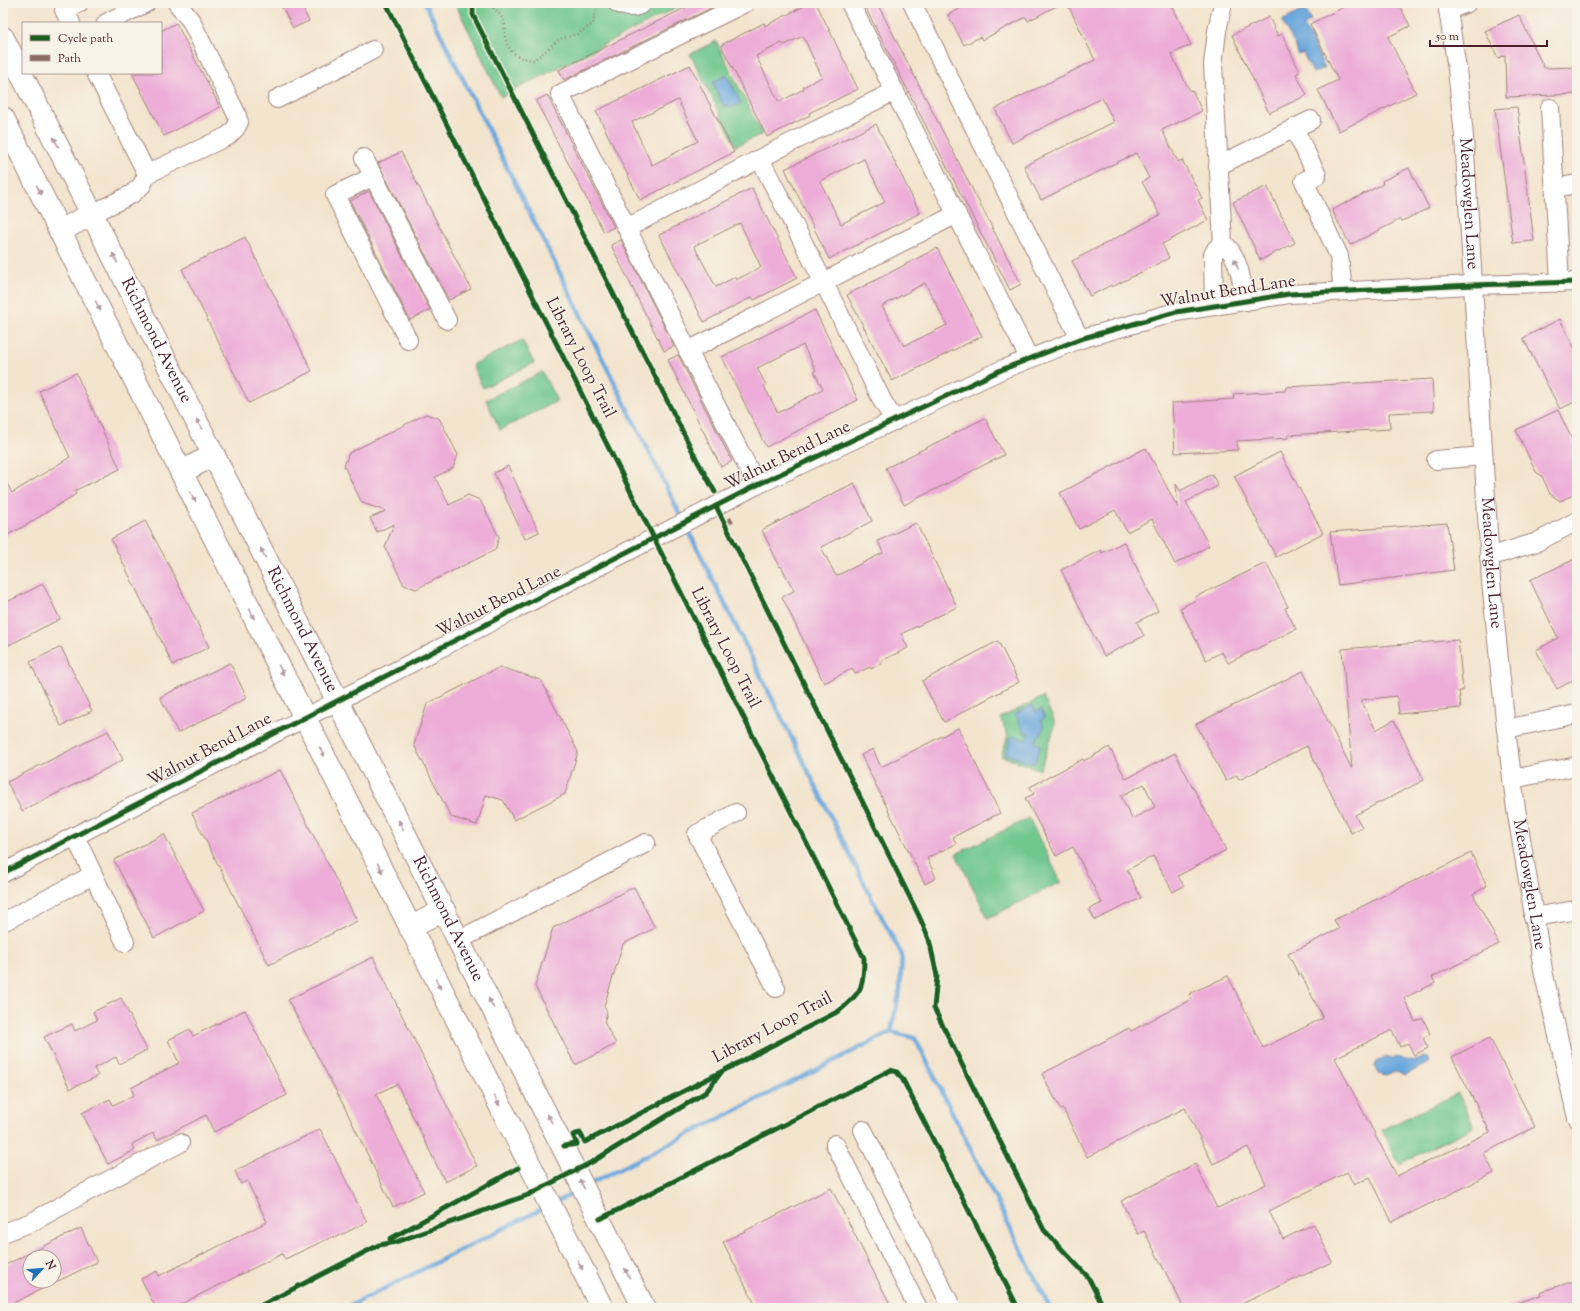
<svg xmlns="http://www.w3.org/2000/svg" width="1580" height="1311" font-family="'Sorts Mill Goudy',serif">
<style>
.park{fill:#71c88e;stroke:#5e745c}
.water{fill:#6ca8dd;stroke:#5b6484}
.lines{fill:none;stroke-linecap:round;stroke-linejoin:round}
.stream{stroke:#6ca8dd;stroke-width:4.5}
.building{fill:#edadd8;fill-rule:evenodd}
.minor-casing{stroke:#9e827c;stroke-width:20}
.major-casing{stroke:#9e827c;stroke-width:24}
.path{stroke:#9e827c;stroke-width:2.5;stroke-dasharray:1 3;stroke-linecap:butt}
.minor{stroke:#fff;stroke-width:18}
.major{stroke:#fff;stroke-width:22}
.quiet{stroke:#8d6e63;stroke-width:4;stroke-dasharray:8 4;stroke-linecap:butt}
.cycleway-casing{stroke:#f7f3e8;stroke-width:8}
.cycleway{stroke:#1b5e20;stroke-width:5}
.oneway{fill:#ae9aa0}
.labels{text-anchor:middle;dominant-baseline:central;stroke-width:3;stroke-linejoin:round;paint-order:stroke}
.street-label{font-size:17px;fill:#4a1f2b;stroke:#f7f3e8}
</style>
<rect width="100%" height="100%" fill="#f7f3e8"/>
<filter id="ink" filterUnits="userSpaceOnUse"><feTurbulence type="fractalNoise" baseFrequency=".025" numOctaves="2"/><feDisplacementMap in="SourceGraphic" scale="8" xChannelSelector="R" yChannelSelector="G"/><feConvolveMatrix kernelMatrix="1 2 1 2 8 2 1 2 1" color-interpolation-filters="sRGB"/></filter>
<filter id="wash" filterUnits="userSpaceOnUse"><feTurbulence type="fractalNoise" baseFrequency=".012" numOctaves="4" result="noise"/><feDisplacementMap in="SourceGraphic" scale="16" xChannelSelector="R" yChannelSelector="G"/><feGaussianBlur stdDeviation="0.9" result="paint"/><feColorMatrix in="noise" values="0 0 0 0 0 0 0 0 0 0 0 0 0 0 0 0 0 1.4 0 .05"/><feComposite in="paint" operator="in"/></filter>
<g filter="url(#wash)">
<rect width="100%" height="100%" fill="#f3e4cd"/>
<!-- park -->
<g class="park">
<polygon points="455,3 686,3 501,97"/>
<polygon points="716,41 762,134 736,146 690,54"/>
<polygon points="522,340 534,363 483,388 472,365"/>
<polygon points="542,372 557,401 500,430 486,400"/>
<polygon points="1043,697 1054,720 1055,726 1040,770 1001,756 1008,735 1000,718"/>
<polygon points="1029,818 1061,882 988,918 956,854"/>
<polygon points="1458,1093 1474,1127 1399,1164 1382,1130"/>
</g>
<!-- water -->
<g class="water">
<path d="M1305,9L1311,21L1304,25L1325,68L1313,73L1303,53L1298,55C1296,42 1287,33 1282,21Z"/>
<polygon points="727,75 741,103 733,107 728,105 724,107 712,82"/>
<polygon points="1033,705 1036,712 1041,709 1045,718 1041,720 1044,726 1041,735 1038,736 1035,743 1041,745 1034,764 1005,754 1012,736 1026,740 1029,734 1028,732 1025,734 1015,714"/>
<polygon points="1385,1057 1393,1059 1396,1057 1416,1061 1424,1057 1427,1058 1429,1061 1428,1063 1406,1075 1396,1071 1386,1076 1379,1074 1375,1066 1377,1061"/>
</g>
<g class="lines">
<!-- stream -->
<g class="stream">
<polyline points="425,3 683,520"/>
<polyline points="686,526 872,899 902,955 900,989 891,1032"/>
<polyline points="588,1185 891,1032 915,1038 1050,1308"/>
<polyline points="556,1202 578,1191"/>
<polyline points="346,1308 546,1207"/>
</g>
</g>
<g id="blocks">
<!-- building -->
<g class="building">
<polygon points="280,3 300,3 309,21 293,28"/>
<polygon points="695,3 721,3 564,80 559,70"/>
<path d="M810,3H816L858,89L809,113L810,115L767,137L721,45L764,23L765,26ZM803,36L822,77L803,87L804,89L779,102L756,56L782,43L784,45Z"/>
<polygon points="863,3 877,3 1021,284 1010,290"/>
<polygon points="971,3 1062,3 1028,21 1026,17 982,40 980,37 964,45 948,15"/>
<polygon points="1067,3 1171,3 1191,45 1171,54 1190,91 1192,90 1202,111 1162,130 1178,162 1182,160 1202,198 1198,200 1208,220 1162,244 1169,258 1112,287 1111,285 1090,296 1072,261 1160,215 1142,182 1149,178 1136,153 1041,200 1024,166 1114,122 1102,98 1012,143 995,109 1095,60"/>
<polygon points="1352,3 1398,3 1410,26 1388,37 1416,93 1339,131 1318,90 1338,80 1310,24"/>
<polygon points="1519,15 1544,68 1577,67 1577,94 1506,97 1505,55 1498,58 1485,31"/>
<polygon points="1269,17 1278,36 1282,34 1300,72 1296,74 1307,95 1269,113 1232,35"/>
<polygon points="176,23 220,107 164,136 132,73 161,73 161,31"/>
<path d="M690,65L734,152L640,200L596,111ZM678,100L698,141L652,165L632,122Z"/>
<polygon points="547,95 614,227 604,232 536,101"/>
<polygon points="1517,107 1534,241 1513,243 1495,109"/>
<path d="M876,124L920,213L829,259L785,169ZM864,159L885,202L841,224L820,181Z"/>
<polygon points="401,152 471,289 449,300 378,163"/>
<polygon points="1409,168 1429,208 1402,221 1401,219 1350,245 1332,210 1383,184 1382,181"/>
<polygon points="1267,186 1295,243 1260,260 1233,202"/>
<path d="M752,188L797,278L754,300L752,297L704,322L659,235ZM740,223L761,267L736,280L735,277L716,287L694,246Z"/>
<polygon points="369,191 430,310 410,320 350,201"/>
<polygon points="245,237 312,371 249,403 182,269"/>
<polygon points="621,240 674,346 664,351 611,245"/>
<path d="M937,248L982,336L892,381L847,295ZM925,283L947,325L904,346L882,306Z"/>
<path d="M815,310L858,400L766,447L722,357ZM803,345L816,370L814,371L823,389L778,413L764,386L766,385L757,368Z"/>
<polygon points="1560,319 1577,353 1577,401 1560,409 1523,338"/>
<polygon points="678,355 732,461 721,467 668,360"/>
<polygon points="76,373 120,469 74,491 76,494 23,527 3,537 3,476 12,493 70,457 39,391"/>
<polygon points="1432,379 1434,411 1389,413 1390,429 1288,435 1288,438 1237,441 1238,450 1175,453 1172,403 1234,399 1233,394 1285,391 1286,387"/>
<polygon points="1558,410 1577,450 1577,493 1560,501 1550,494 1542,476 1536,472 1516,430"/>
<polygon points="426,414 439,418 458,455 453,468 435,477 449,505 468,495 480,500 499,537 495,550 416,589 404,585 385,547 394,524 377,532 370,518 386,511 362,503 344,466 349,453"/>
<polygon points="985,418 1004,455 904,505 886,468"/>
<polygon points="1146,448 1178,508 1176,484 1180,491 1212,474 1218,486 1186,502 1209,546 1175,564 1152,519 1127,532 1115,510 1079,529 1060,493"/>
<polygon points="1280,452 1323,533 1276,557 1234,476"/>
<polygon points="508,466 539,532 525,539 494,473"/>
<polygon points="854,483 872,521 821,547 836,576 883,553 878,541 916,523 957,607 901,634 908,648 881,661 882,663 871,669 870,667 855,674 852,669 824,683 782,597 794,591 781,566 780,567 762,530"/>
<polygon points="145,521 170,567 209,647 173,665 134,585 111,539"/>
<polygon points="1447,523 1454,570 1338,585 1330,532"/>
<polygon points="1124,542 1158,611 1137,622 1144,636 1104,656 1061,570 1101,550 1102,553"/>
<polygon points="1577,558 1577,678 1557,689 1536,650 1558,638 1530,580"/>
<polygon points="1266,563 1288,607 1285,608 1296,629 1228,663 1222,652 1206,660 1180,608 1196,600 1195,597"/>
<polygon points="43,584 60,619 3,648 3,604"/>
<polygon points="1458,640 1463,691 1459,691 1461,708 1399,714 1397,696 1361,700 1376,730 1394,720 1424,780 1355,815 1362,827 1351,833 1307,746 1239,780 1237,775 1226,781 1196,724 1303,671 1352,769 1342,649"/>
<polygon points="998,641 1019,682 944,722 922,681"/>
<polygon points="61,647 92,711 61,726 30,662"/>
<polygon points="230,663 247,698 178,733 160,697"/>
<polygon points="500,667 541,680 578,752 565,794 514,820 503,800 486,795 477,825 451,817 414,745 427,704"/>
<polygon points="958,728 1000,813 953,837 956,844 927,858 936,878 925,884 861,755 873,749 881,767"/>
<polygon points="108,731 123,760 22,811 7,782"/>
<path d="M1109,747L1126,779L1175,753L1226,850L1178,876L1184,886L1173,892L1153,856L1127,870L1141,898L1095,920L1089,909L1102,903L1073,847L1056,856L1025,798L1034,794L1030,787L1083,759L1084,761ZM1144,784L1155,807L1132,819L1121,796Z"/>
<polygon points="280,770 357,921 269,965 192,813"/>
<polygon points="164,834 204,911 154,938 114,860"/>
<polygon points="1471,853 1487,886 1473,894 1499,944 1432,977 1435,983 1404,998 1415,1022 1423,1018 1430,1034 1423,1038 1428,1048 1414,1055 1408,1043 1400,1047 1392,1030 1335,1058 1397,1176 1490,1132 1452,1057 1490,1038 1535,1127 1484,1153 1494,1173 1392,1222 1370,1177 1354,1185 1347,1172 1269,1211 1283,1239 1314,1224 1332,1262 1233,1308 1184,1308 1144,1231 1138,1234 1121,1201 1195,1164 1217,1208 1220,1207 1266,1184 1248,1147 1213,1164 1185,1108 1087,1157 1063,1109 1061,1110 1042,1074 1129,1028 1131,1031 1192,999 1189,994 1228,976 1263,1048 1323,1018 1301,974 1299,975 1288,954 1339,929 1334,920"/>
<polygon points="634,887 655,928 623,944 604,1006 607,1013 604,1022 616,1044 575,1065 535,986 553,928"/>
<polygon points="373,957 477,1166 445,1182 397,1084 376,1094 424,1192 393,1207 344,1106 288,1000"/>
<polygon points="121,998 147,1050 119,1064 116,1057 94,1068 98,1076 70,1089 44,1037 72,1024 75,1031 97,1020 93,1012"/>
<polygon points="245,1010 287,1095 214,1132 206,1115 157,1140 153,1133 132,1144 135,1150 108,1164 82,1113 110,1099 113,1105 134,1095 131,1088 179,1063 168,1040 190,1029 193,1036"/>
<polygon points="320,1129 367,1222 335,1238 334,1236 285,1259 282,1254 173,1308 156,1308 141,1279 157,1271 159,1276 267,1222 247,1181 241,1184 235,1171"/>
<polygon points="831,1188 892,1308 757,1308 723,1242"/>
<path d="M81,1228L97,1262L3,1308V1266ZM30,1257H54V1281H30Z"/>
<polygon points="1577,1280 1577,1308 1508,1308 1507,1306 1541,1295 1540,1292"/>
</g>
</g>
</g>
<g filter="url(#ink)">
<use href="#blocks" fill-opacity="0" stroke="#9e827c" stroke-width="1"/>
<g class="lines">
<!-- minor casing -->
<g class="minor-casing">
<g id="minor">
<path d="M617,3C625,7 635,9 643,3"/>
<polyline points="745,3 560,94 683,341 757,485"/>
<polyline points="850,3 1029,358"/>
<polyline points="912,3 1080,339"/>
<path id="s1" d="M1447,3L1457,69L1464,136L1491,581L1506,729L1516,809L1544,975L1577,1118"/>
<polyline points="1448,10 1467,3"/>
<polyline points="71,23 64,10 79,3"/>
<polyline points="106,23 146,3"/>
<polyline points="96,73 147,174"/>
<polyline points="277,99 373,50"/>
<polyline points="1550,108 1560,283"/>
<polyline points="1294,128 1317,175 1304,181 1339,256 1343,291"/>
<polyline points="364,158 447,320"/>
<polyline points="760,159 824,283 883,402 895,421"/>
<polyline points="1218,166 1311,120"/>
<polyline points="374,176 335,195 408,340"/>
<polyline points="1555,188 1577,184"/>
<polyline points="92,214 132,194 142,185 147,174 228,136 235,129 239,122 236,113 191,21 177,3"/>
<polyline points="627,228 788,144 895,91"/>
<polyline points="1223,243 1213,65 1217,31 1223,3"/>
<path d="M1214,306L1213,255L1216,249L1223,243C1239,255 1242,282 1245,301"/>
<polyline points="688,351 957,214"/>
<polyline points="1436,460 1483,456"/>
<polyline points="1489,557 1537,542 1577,521"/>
<polyline points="1506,729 1577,714"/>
<polyline points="1512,779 1577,766"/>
<polyline points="736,813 697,834 776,988"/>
<polyline points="75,836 125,942"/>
<polyline points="3,873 757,485 1001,370 1080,339 1176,312 1289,294 1473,285 1577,282"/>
<polyline points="1533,917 1577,910"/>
<polyline points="3,922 93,875"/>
<polyline points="459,940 646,843"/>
<polyline points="863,1130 952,1308"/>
<polyline points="835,1144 918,1308"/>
<polyline points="3,1233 32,1222 79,1196 180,1143"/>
</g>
</g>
<!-- major casing -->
<g class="major-casing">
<g id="major">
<path id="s2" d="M3,38L644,1308"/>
<polyline points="3,118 602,1308"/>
<polyline points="60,231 92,214"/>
<polyline points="181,472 214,455"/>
<polyline points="410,928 444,910"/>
</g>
</g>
<!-- path -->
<g class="path">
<path d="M487,3C494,8 501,14 504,22C506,28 504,35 506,41C510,55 521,59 534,60L560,39L577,34L593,24L597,3"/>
<polyline points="535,3 537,3"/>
</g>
<!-- minor -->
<use href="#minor" class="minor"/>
<!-- major -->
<use href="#major" class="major"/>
<!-- quiet -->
<polyline class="quiet" points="729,518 732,523"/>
<!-- cycleway casing -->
<g class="cycleway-casing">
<g id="cycleway">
<path d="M386,3L864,958C864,987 862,992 839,1011L585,1142L580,1133L573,1135L577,1144L564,1146"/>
<polyline points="473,3 473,15 698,462 715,492"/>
<polyline points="716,506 919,916 929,939 937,976 934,1008 1044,1230 1088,1277 1104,1308"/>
<polyline points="3,873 757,485 1001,370 1080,339 1176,312 1289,294 1473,285 1577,282"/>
<polyline points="600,1219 891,1070 897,1072 903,1080 1018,1308"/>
<polyline points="390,1239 518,1168"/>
<polyline points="256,1308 379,1245 396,1242 528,1195 592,1162 706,1092 720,1074"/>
</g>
</g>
<!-- cycleway -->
<use href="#cycleway" class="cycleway"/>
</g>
<!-- one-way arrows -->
<defs><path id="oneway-solid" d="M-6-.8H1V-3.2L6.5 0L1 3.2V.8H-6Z"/></defs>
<g class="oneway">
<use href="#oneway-solid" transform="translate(56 142) rotate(-117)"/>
<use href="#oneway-solid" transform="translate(39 190) rotate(63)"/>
<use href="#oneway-solid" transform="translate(115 258) rotate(-117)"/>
<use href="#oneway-solid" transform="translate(1236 264) rotate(-113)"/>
<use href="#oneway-solid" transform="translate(98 306) rotate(63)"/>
<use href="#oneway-solid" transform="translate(199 424) rotate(-117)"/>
<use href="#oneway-solid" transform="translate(193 497) rotate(63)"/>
<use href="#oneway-solid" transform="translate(263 553) rotate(-117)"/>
<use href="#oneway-solid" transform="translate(252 614) rotate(63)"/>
<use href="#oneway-solid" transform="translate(281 670) rotate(63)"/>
<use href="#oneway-solid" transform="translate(322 752) rotate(63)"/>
<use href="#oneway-solid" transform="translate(401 825) rotate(-117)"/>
<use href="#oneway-solid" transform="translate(380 868) rotate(63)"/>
<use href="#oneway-solid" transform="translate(438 984) rotate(63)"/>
<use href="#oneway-solid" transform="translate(491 1003) rotate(-117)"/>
<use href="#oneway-solid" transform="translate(497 1101) rotate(63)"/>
<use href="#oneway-solid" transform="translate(550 1119) rotate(-117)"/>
<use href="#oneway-solid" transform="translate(582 1184) rotate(-116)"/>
<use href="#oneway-solid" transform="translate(580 1265) rotate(63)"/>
<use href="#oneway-solid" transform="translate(627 1273) rotate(-117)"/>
</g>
</g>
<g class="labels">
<!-- street labels -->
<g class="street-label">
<text stroke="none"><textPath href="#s1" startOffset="202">Meadowglen Lane</textPath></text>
<text transform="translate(1228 292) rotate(-9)">Walnut Bend Lane</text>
<text stroke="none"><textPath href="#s2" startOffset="339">Richmond Avenue</textPath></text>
<text transform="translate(580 358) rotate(63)">Library Loop Trail</text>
<text transform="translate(788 456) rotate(-26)">Walnut Bend Lane</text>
<text stroke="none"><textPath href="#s1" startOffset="562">Meadowglen Lane</textPath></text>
<text transform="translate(499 602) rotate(-27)">Walnut Bend Lane</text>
<text stroke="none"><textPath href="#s2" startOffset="663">Richmond Avenue</textPath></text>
<text transform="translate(725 648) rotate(63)">Library Loop Trail</text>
<text transform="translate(210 750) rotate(-28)">Walnut Bend Lane</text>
<text stroke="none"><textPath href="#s1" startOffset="886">Meadowglen Lane</textPath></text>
<text stroke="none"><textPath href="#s2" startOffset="987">Richmond Avenue</textPath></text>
<text transform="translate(773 1028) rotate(-28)">Library Loop Trail</text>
</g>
</g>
<!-- margin -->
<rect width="1580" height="1311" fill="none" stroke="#f7f3e8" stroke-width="16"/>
<!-- legend -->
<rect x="22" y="22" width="140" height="52" fill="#f7f3e8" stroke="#b29e9c"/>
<rect x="30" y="35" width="20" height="6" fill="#1b5e20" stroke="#b29e9c"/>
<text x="58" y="42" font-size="12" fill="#4a1f2b">Cycle path</text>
<rect x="30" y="55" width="20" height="6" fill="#8d6e63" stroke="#b29e9c"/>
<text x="58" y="62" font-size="12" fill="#4a1f2b">Path</text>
<!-- north arrow -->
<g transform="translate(42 1269) rotate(64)"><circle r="19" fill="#f7f3e8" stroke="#b29e9c"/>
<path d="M0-3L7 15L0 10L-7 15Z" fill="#1f6fb2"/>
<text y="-6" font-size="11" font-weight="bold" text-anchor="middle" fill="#4a1f2b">N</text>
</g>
<!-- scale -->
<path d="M1430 40v6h117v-6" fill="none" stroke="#4a1f2b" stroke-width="2"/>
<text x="1436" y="40" font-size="12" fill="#4a1f2b" stroke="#f7f3e8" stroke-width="3" paint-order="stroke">50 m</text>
</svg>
